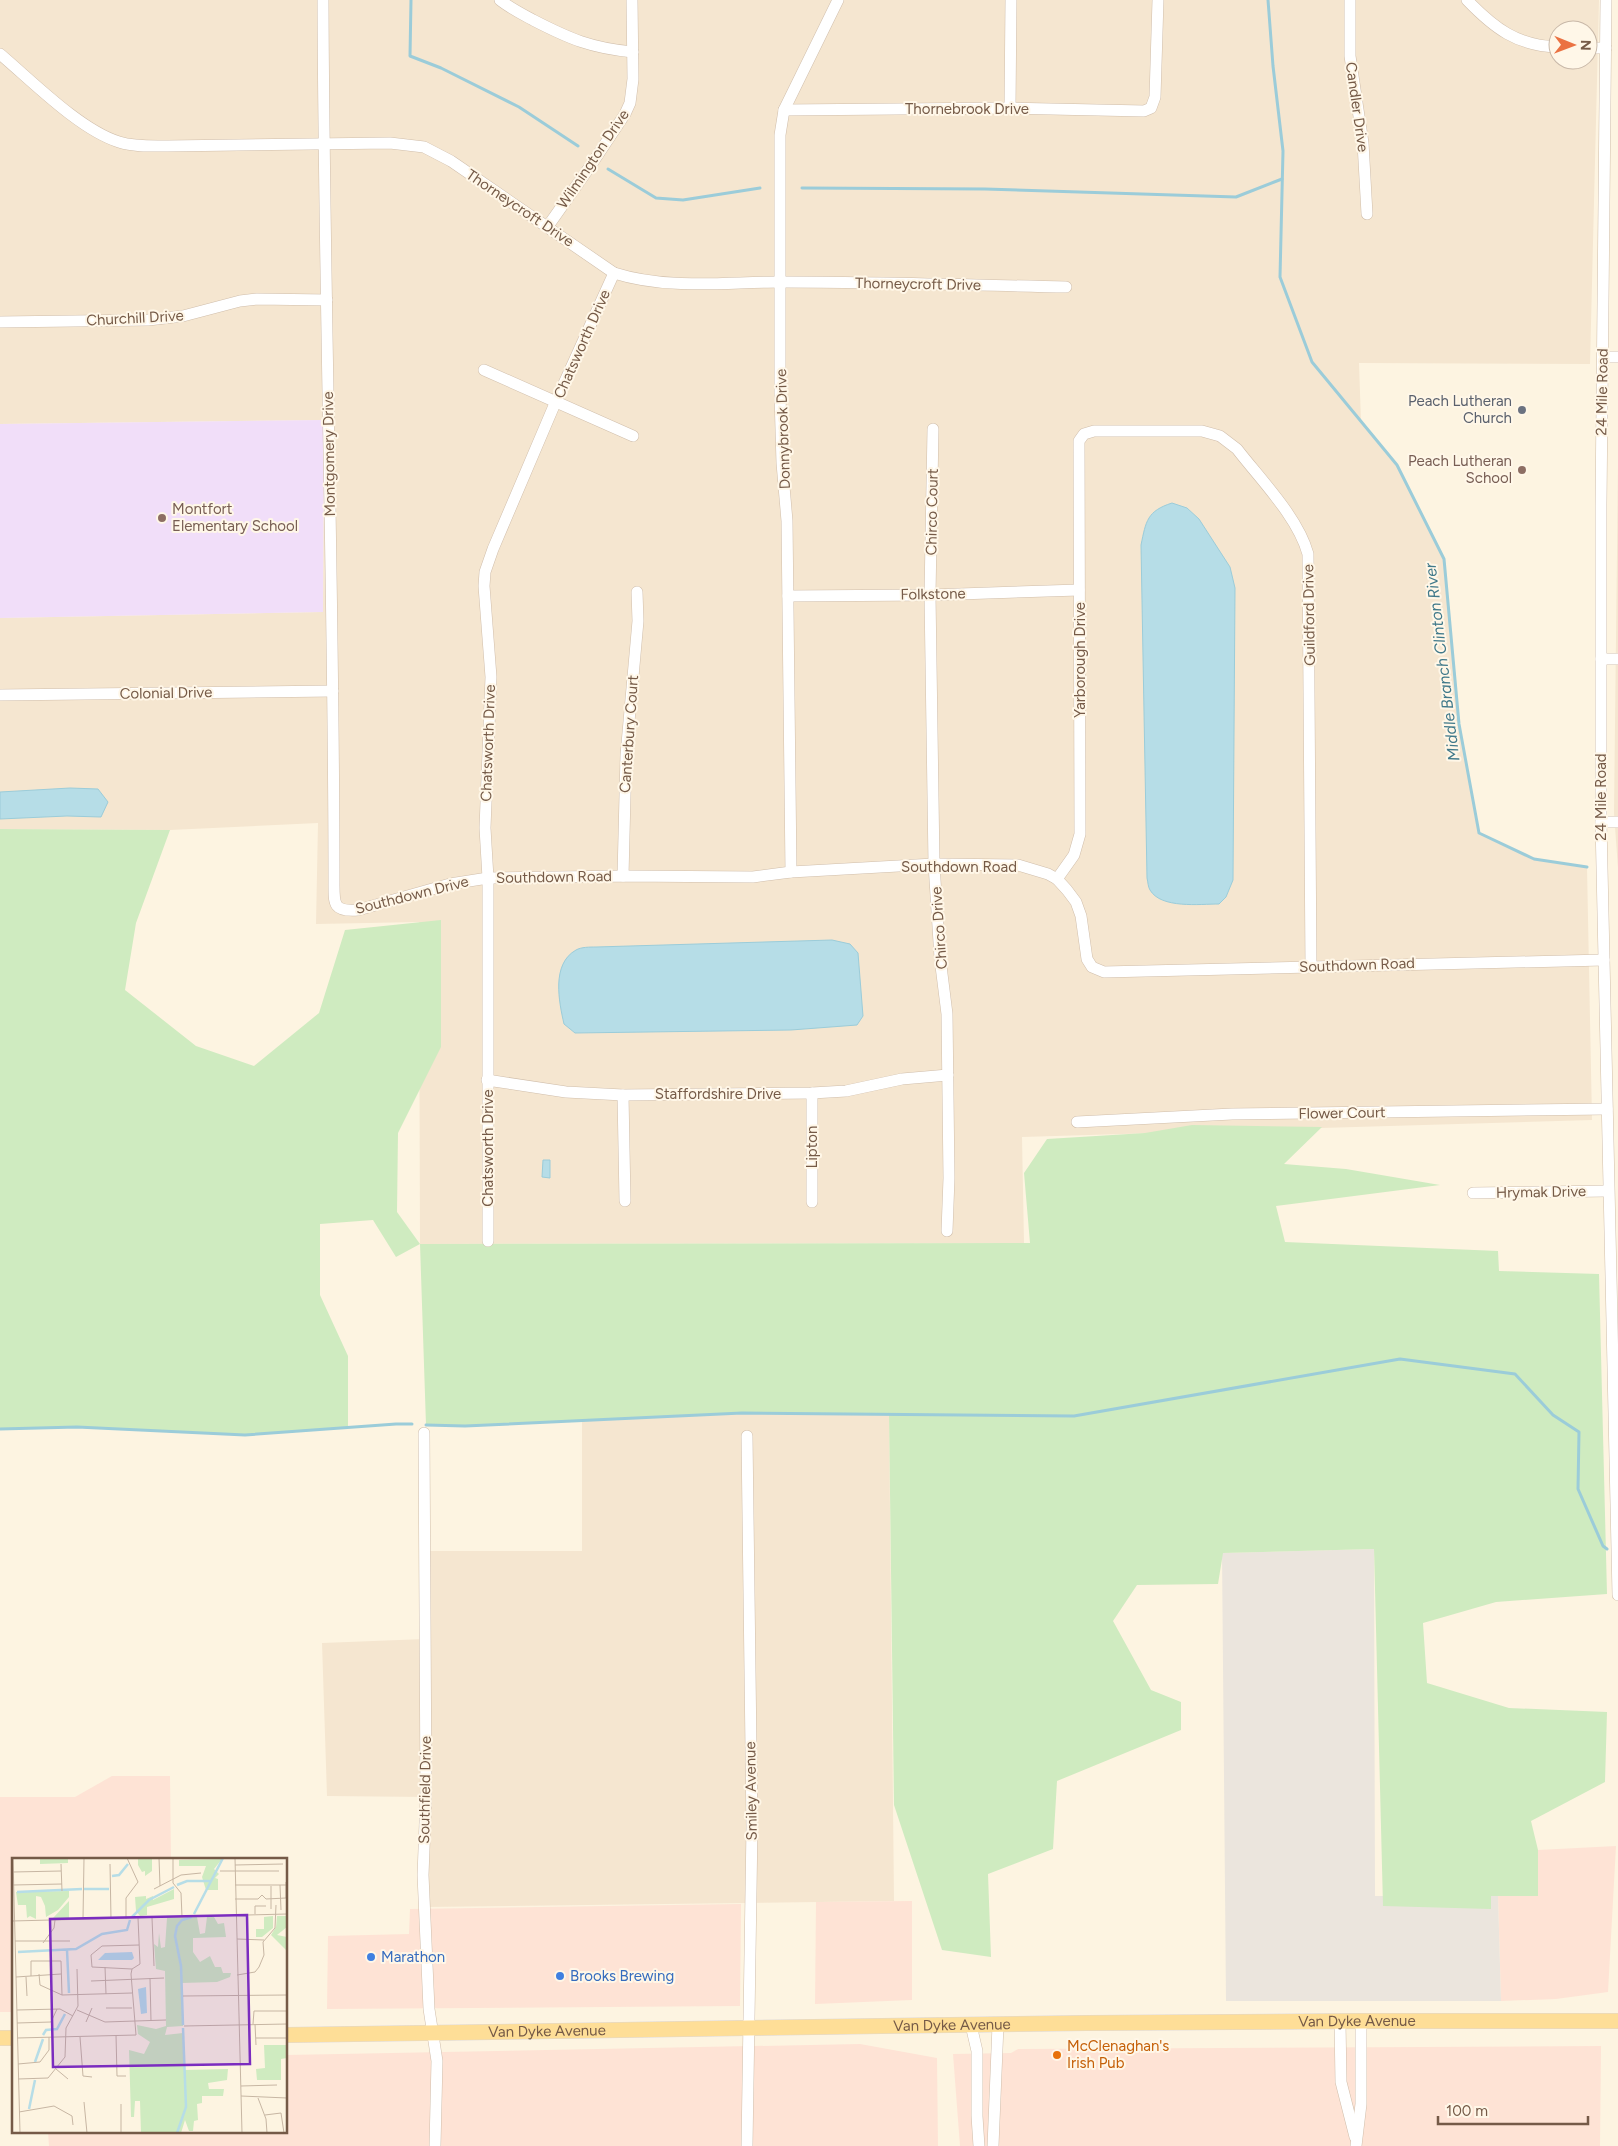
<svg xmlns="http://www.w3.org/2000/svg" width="1618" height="2146" font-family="Figtree,sans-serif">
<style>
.residential{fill:#f5e6d0;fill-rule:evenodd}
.commercial{fill:#fee3d5}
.industrial{fill:#ebe5dd}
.education{fill:#f1def9}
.green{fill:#cfebc0}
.water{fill:#b6dde7;stroke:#9bccd9}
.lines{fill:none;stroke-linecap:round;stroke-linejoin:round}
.stream{stroke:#9bccd9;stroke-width:3}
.minor-casing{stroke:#d0beab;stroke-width:12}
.major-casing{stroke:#ded7d3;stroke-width:16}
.minor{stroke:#fff;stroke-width:11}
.major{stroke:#fede97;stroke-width:15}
.worship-dot{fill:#6b7280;stroke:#fff7e8;stroke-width:2}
.education-dot{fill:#8d6e63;stroke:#fff7e8;stroke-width:2}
.shop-dot{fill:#3f7fe0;stroke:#fff7e8;stroke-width:2}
.food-dot{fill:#e8710a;stroke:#fff7e8;stroke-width:2}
.labels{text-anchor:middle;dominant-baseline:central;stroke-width:4;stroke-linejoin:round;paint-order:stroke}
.street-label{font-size:15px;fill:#755a47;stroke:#fff7e8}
.worship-label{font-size:15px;fill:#5b616d;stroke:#fff7e8;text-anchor:end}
.education-label{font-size:15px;fill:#785e54;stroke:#fff7e8;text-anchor:end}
.shop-label{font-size:15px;fill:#366cbe;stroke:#fff7e8;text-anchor:start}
.food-label{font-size:15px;fill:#c56008;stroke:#fff7e8;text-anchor:start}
.water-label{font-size:16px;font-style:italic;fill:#41798a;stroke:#fff7e8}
.inset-river{fill:none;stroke:#b6dde7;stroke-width:2.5}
.inset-road{fill:none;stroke:#c7b6a3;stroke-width:1}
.view{fill:#7b2cbf;fill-opacity:0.15;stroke:#7b2cbf;stroke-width:2.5}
.inset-edge{fill:none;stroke:#755a47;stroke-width:2.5}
</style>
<rect width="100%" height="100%" fill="#fdf4e1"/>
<!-- residential -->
<g class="residential">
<path d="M0,0H1599L1590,364L1359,363L1361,422L1397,465L1444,559L1459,724L1479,832L1534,859L1587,867L1592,1120L1022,1137L1024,1243L420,1244L419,922L316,924L318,823L170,830L0,829V618L323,612L324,420L0,424ZM1558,30H1588V60H1558Z"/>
<polygon points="1618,466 1618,868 1614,813"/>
<polygon points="742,1413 889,1414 894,1901 424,1907 426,1797 327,1796 322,1643 425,1639 424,1551 582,1551 582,1421"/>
</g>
<!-- commercial -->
<g class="commercial">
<polygon points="112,1776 170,1776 171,1860 14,1860 14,2012 0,2012 0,1797 75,1797"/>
<polygon points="1616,1846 1608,1992 1556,1999 1501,2001 1498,1896 1538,1896 1538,1850"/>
<polygon points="912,1901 912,2000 815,2004 816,1902"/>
<polygon points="741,1904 740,2006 327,2009 328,1936 409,1934 410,1909"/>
<polygon points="860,2044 937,2058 938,2146 49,2146 48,2132 286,2132 286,2055"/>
<polygon points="1601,2046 1600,2146 960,2146 953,2054 1011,2053 1018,2049"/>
</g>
<!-- industrial -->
<polygon class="industrial" points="1374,1549 1375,1896 1498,1896 1501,2001 1226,2001 1222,1553"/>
<!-- education -->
<polygon class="education" points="324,420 323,612 0,618 0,424"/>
<!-- green -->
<polygon class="green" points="0,829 170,830 136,923 125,990 196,1046 254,1066 319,1013 345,930 441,920 441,1047 398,1133 397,1212 420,1244 1030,1243 1024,1173 1047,1139 1145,1133 1192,1125 1322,1127 1284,1164 1346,1169 1440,1185 1276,1206 1285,1242 1498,1251 1499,1271 1599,1274 1607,1594 1496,1602 1423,1623 1427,1683 1509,1708 1607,1712 1605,1782 1531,1821 1538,1850 1538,1896 1491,1896 1491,1909 1383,1906 1374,1549 1223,1553 1218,1584 1137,1585 1113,1621 1151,1690 1181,1702 1181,1730 1057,1781 1053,1849 988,1874 991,1957 942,1950 894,1805 889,1414 742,1413 465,1426 426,1425 420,1244 396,1257 373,1220 320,1224 320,1295 348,1356 348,1427 245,1435 77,1427 0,1429"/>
<!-- water -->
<g class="water">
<path d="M1172,503L1187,508L1199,519L1230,567L1235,588L1233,880L1226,897L1219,904C1200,904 1161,909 1150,890C1148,887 1148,882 1147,878L1141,545C1146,521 1147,511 1172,503Z"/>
<polygon points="70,788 98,789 108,802 101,817 67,816 0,819 0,792"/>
<path d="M832,940L850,944L858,953L863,1016L857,1025L791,1030L575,1033L564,1024C559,1002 551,964 576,950C581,947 590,947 596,947Z"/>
<polygon points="543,1160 550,1160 550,1178 542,1177"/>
</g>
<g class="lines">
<!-- stream -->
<g class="stream">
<polyline points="411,0 410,56 441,68 519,107 578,146"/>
<polyline points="1268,0 1273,66 1283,151 1280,277 1312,362 1397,465 1444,559 1459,724 1479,833 1534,859 1587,867"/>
<polyline points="608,169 656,198 683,200 760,188"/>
<polyline points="802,188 985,189 1236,197 1282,179"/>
<polyline points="426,1425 465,1426 742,1413 1074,1416 1400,1359 1515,1374 1553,1415 1579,1432 1578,1489 1603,1546 1607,1549"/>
<polyline points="0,1429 77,1427 245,1435 396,1424 412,1424"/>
</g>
<!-- minor casing -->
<g class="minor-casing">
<g id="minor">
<path d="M323,0C324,294 334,588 334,883C334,904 333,912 358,910L450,884L488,878L623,876L753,877L791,872L934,864L1018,865L1048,874L1057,879L1067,890L1076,902L1081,916L1087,959L1092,967L1104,972L1604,960"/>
<path d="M500,0C510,8 522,14 533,20C570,39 591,48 633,52"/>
<polyline points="1350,0 1350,56 1363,143 1367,214"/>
<path d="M1467,0C1494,28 1517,46 1558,47"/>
<polyline points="1606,0 1601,505 1601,822 1618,1595"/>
<polyline points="1588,48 1606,48"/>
<path d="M0,54C32,81 80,130 119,142C135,147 152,146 168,146L390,143L424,147L451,161L614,273C668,290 725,282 781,282C876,282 971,285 1066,287"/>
<polyline points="1010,108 1011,0"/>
<polyline points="784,110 1010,108 1144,111 1151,108 1155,97 1158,0"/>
<polyline points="548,226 591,165 625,114 630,103 633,79 632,0"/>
<polyline points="0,322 148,320 183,316 240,301 257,299 327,300"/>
<polyline points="1603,357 1618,357"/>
<polyline points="484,370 633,436"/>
<polyline points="933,429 930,595 934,864 940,958 947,1014 949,1178 947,1231"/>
<polyline points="788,596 930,595 1079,590"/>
<polyline points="1601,659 1618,659"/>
<polyline points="0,695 333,691"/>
<polyline points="1601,822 1618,822"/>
<polyline points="791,872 787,521 782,463 780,395 780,135 784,110 838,0"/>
<polyline points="623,876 626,755 638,621 637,592"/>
<path d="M1057,879L1074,855L1080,834L1079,441L1084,434L1094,431H1202L1220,436L1237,449C1260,479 1298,517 1308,554L1311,967"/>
<polyline points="487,1080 566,1092 623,1095 812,1093 846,1091 902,1079 948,1075"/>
<polyline points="812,1093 812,1202"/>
<polyline points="623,1095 625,1201"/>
<polyline points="1077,1122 1232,1114 1607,1109"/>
<polyline points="1473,1193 1608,1191"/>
<polyline points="488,1241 488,878 485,828 491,677 484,586 485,572 493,549 556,401 614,273"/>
<polyline points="424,1433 426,1797 423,1875 429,2009 437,2061 435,2146"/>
<polyline points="1340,2021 1341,2082 1355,2137"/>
<polyline points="971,2025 977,2051 977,2116 979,2146"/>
<polyline points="747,2146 752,1827 747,1436"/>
<polyline points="993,2146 998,2025"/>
<polyline points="1356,2146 1361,2104 1361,2021"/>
</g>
</g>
<!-- major casing -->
<g class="major-casing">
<g id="major">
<path id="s1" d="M286,2035L1087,2023L1361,2021H1618"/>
<polyline points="0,2038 14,2038"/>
</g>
</g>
<!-- minor -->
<use href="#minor" class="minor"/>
<!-- major -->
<use href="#major" class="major"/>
</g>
<!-- markers -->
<circle class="worship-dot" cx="1522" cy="410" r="5"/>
<g class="education-dot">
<circle cx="1522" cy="470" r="5"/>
<circle cx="162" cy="518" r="5"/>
</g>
<g class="shop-dot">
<circle cx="371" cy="1957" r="5"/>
<circle cx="560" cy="1976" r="5"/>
</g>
<circle class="food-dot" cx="1057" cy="2055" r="5"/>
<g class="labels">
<!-- street labels -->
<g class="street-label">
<text transform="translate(1357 107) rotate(82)">Candler Drive</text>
<text x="967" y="109">Thornebrook Drive</text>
<text transform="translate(593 159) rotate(-56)">Wilmington Drive</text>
<text transform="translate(520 208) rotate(34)">Thorneycroft Drive</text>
<text transform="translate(918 284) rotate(1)">Thorneycroft Drive</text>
<text transform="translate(135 318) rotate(-3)">Churchill Drive</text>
<text transform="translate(582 344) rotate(-66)">Chatsworth Drive</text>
<text transform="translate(1602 392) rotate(-89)">24 Mile Road</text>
<text transform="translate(783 429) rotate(-92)">Donnybrook Drive</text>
<text transform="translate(329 454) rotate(-91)">Montgomery Drive</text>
<text transform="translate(932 512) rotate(-89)">Chirco Court</text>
<text transform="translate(933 594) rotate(-1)">Folkstone</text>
<text transform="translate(1309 615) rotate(-91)">Guildford Drive</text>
<text transform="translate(1080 660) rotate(-90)">Yarborough Drive</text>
<text transform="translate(166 693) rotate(-1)">Colonial Drive</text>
<text transform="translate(629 734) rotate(-86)">Canterbury Court</text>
<text transform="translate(488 743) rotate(-88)">Chatsworth Drive</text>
<text transform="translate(1601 797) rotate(-90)">24 Mile Road</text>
<text x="959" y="867">Southdown Road</text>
<text transform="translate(554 877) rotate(-1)">Southdown Road</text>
<text transform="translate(412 895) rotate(-14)">Southdown Drive</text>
<text transform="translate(939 928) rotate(-94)">Chirco Drive</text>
<text transform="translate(1357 965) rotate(-2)">Southdown Road</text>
<text x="718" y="1094">Staffordshire Drive</text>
<text transform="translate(1342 1113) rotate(-1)">Flower Court</text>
<text transform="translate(812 1147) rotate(-90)">Lipton</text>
<text transform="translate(488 1148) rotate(-90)">Chatsworth Drive</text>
<text transform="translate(1541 1192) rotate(-1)">Hrymak Drive</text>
<text transform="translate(425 1790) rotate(-89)">Southfield Drive</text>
<text transform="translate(751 1791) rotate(-91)">Smiley Avenue</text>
<text stroke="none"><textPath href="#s1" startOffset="1071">Van Dyke Avenue</textPath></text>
<text stroke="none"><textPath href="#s1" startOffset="666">Van Dyke Avenue</textPath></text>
<text stroke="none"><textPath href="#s1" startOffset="261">Van Dyke Avenue</textPath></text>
</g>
<!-- worship labels -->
<g class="worship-label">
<text x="1512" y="401">Peach Lutheran<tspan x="1512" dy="17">Church</tspan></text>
</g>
<!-- education labels -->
<g class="education-label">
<text x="1512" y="461">Peach Lutheran<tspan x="1512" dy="17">School</tspan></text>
<text x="172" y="509" text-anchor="start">Montfort<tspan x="172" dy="17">Elementary School</tspan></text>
</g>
<!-- shop labels -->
<g class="shop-label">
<text x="381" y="1957">Marathon</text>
<text x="570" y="1976">Brooks Brewing</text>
</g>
<!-- food labels -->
<g class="food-label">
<text x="1067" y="2046">McClenaghan's<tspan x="1067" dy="17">Irish Pub</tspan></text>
</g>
<!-- water labels -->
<g class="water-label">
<text transform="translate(1442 662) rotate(-97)">Middle Branch Clinton River</text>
</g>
</g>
<!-- overview -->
<g transform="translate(12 1858)">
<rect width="275" height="275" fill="#fdf4e1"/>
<path d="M28,0H56V5L28,6ZM126,0H140V13L133,18V13L130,14L126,7ZM210,1L202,11L207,16L203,20L206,21V32H194L190,19L194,8H167V2ZM162,31V41L135,49V57L128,58L124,53L123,39L134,38V41L141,38V42ZM57,33V39L46,52L34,59L33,48L29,39L24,38V61L18,58L15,60L14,47H6L4,34ZM57,43V60H41ZM261,58V70L250,79H244V71H252V59ZM265,58H275V69L265,77L275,79V93L259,77L264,69ZM185,59L188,76L193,75L195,59H202L206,66L212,65L214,79L181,80V94L188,104L198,98L203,109H209L211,115H219L218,119L205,124L169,125L171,168L155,169L153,177L171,175L172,212L216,211L215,222L196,225L197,231H212L211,238H190V245L185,246L186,262L182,263L181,273H177L173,262L169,275H129L128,243H123L122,259H119L117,192L132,196L138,184L126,176L125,167L144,171L154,168L153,113L144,111L142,86L146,89L147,75L149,90L153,89L155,60ZM252,187H275V200L269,201V222H245L244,211L253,210Z" fill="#cfebc0"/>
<path d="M93,95L120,94L122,100L120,102H86ZM134,129L135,155L129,156L126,131Z" fill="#b6dde7"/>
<path class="inset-river" d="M100,18L107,17L116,6M165,27L175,23H199M72,31H97M5,34L70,31M182,56L211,0M120,59L137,42L162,29M55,92L57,135M6,94L64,91L90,76L115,72L118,62M171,167L169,108L163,78L165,68L170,62L180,59M31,177L34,172L45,171L53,156M23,204L31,181M17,251L23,222M165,275L174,249L171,170"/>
<path class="inset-road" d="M1,0L8,275M147,0L148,28M161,0V25L169,35L170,59M223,0L230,275M49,6L50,33M98,6L99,61M223,7L271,6M208,13H267M1,14L49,13M1,27L50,26M223,27H274M268,27L269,52M142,31L169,17L189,15M223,41H246L250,37L254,41L274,40V24M259,51V28M243,56V48H254M140,60L142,108M71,61L72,0M114,61V40L126,24L115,0M0,63L275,56M225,81L252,82M3,83H58M31,85L42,70L43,62M93,109L94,136M120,111L80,109L79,97L90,88L127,87M27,116L28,127L50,137L120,135M225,117L243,114L247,109L252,97L251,84L263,70L264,47M19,118V103H49L50,137M4,119L49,116M14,119L15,138M138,120L139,163M79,123L152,120M171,138L275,137M94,150H120M5,152L48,151L61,158M65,152L93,164L154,162M74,164L80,150M5,165L39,164L45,151M241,166L242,153H275M243,166L244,187M172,168L275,166M104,177L105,218H114M68,179L71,218L80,219M5,180L124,177L119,116L120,111L128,106L126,60M244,180H275M6,206L28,204L37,192V179M44,211L56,221M6,221L36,220L53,199L54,170L66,148L65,111M229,228L265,227M229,238L275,240M246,240L254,261L255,275M72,244L75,275M109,246V275M7,254L42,248L60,258L61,267M253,257L269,255L272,275"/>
<path class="view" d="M235,57L238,206L41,209L38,61Z"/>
<rect width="275" height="275" class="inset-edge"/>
</g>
<!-- north arrow -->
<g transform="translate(1573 45) rotate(91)"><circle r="24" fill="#fff7e8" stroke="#c8b8a8"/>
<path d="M0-4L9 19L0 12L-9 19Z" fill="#eb7242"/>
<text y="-8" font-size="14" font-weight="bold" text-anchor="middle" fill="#755a47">N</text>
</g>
<!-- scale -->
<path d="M1438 2116v8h150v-8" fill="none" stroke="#755a47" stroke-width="2.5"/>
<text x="1446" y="2116" font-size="15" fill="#755a47" stroke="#fff7e8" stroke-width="4" paint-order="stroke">100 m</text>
</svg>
